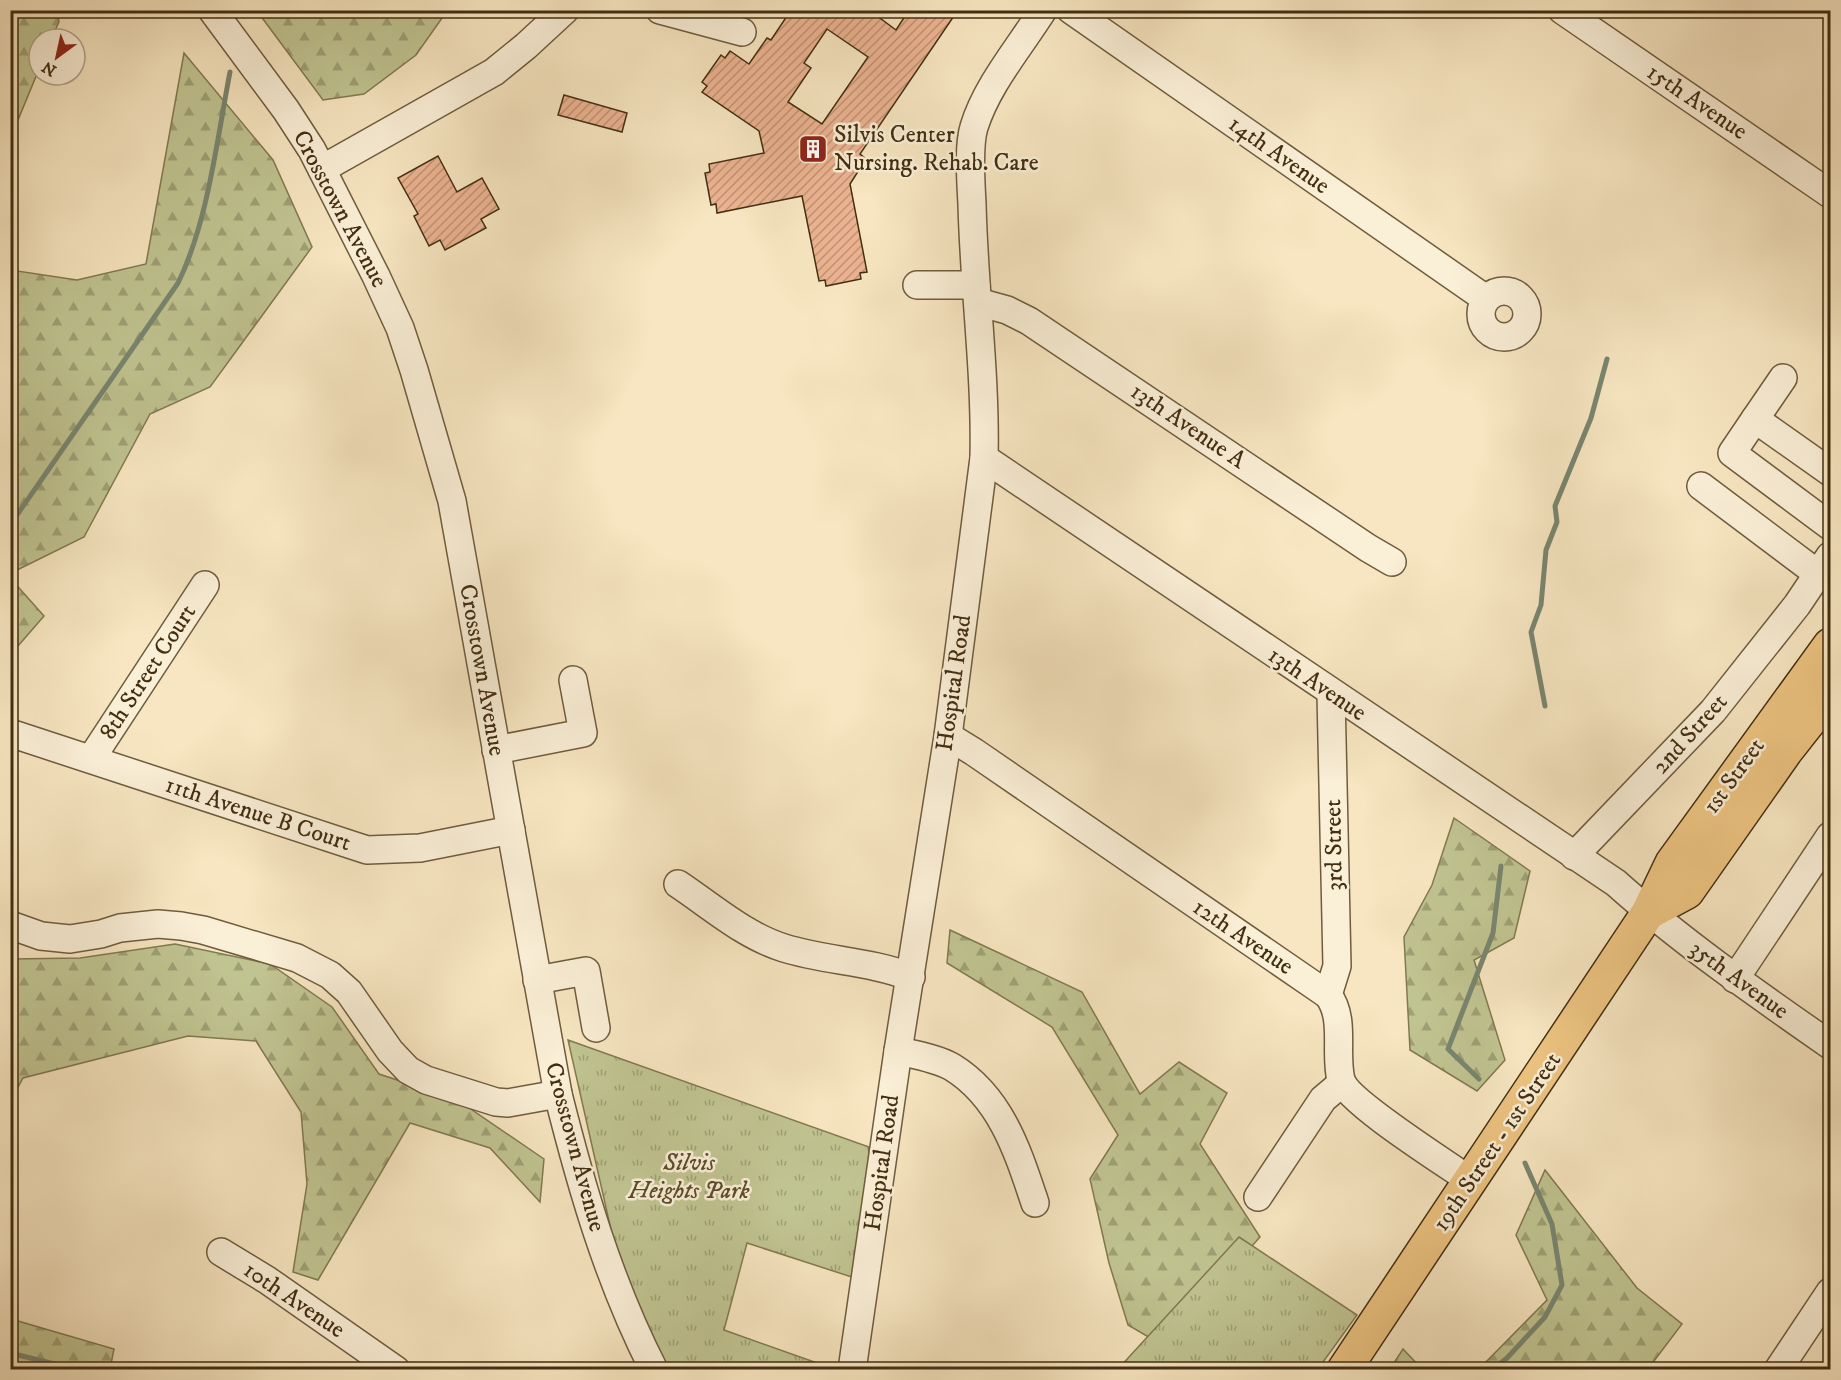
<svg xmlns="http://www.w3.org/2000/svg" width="1841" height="1380" font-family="'IM FELL DW Pica',serif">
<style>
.forest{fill:url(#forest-firs);stroke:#817951;stroke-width:1.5}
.park{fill:url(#park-tufts);stroke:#817951;stroke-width:1.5}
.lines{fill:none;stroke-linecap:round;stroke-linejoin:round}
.stream{stroke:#798670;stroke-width:5}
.building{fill:url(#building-hatch);stroke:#422e11;stroke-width:1.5;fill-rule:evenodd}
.minor-casing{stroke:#6f5c3d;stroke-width:30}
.major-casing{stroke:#422e11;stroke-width:36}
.minor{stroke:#faefd7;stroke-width:27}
.major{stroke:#ecc380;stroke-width:33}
.labels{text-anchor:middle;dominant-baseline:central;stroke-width:5;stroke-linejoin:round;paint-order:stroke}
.street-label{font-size:24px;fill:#422e11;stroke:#faefd7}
.poi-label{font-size:24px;fill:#422e11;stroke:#faefd7;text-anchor:start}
.park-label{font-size:24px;font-style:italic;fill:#5b4c2b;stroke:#faefd7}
</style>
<defs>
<pattern id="forest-firs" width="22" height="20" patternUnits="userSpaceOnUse" patternTransform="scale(1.5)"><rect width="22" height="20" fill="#c0c491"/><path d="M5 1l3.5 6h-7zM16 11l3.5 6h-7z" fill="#9ea075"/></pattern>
<pattern id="park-tufts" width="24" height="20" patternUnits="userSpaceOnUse" patternTransform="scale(1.5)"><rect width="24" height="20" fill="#c0c491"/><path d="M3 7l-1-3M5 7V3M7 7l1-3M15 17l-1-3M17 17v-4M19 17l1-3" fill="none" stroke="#9ea075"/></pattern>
<pattern id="building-hatch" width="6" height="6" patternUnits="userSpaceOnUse" patternTransform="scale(1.5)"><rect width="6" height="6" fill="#ecb391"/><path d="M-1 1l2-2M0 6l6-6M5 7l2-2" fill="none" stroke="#c19275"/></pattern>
</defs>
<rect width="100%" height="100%" fill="#f7e6c1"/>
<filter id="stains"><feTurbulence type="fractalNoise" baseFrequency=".00333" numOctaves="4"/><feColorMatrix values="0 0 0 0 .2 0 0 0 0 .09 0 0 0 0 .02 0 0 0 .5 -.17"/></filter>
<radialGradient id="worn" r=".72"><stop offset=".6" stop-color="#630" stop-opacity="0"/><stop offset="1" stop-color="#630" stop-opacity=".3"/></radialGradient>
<!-- forest -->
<g class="forest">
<polygon points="11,10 57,11 59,22 51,39 39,39 39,69 11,137"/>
<polygon points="257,11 447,11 416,55 364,94 323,100"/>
<polygon points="184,53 273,160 312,247 210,387 150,414 84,537 11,573 11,481 18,465 10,457 11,270 77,280 146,264"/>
<polygon points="11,579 44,616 11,654"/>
<polygon points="1454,818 1530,871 1514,938 1474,960 1505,1060 1477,1091 1410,1050 1404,937 1432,885"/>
<polygon points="950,930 1082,992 1140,1094 1179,1062 1227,1093 1200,1144 1260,1237 1164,1346 1128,1325 1109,1263 1090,1179 1118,1135 1052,1027 947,963"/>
<polygon points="175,944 270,964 332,1007 379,1074 456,1099 544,1159 540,1202 490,1148 410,1123 318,1280 293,1272 307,1184 301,1112 256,1041 188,1036 23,1078 11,1100 11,959 80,958"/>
<polygon points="1545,1170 1637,1288 1682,1324 1648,1369 1479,1369 1547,1300 1516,1235"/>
<polygon points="11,1319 114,1349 110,1369 11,1369"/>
<polygon points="1403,1349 1422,1369 1390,1369"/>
</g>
<!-- park -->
<g class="park">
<polygon points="568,1040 869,1147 864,1281 747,1243 724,1330 834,1369 662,1369 634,1331"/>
<polygon points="1239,1237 1357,1315 1318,1369 1118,1369"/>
</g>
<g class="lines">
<!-- stream -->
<g class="stream">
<path d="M10,525L178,283C208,222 217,139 230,72"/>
<polyline points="1545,706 1531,632 1541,605 1546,550 1557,522 1555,506 1591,418 1607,359"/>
<polyline points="1479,1079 1448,1049 1493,933 1501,866"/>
<polyline points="10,1353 79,1370"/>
<polyline points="1492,1370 1507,1358 1545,1317 1562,1285 1552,1224 1525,1163"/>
</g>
</g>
<!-- building -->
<g class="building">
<path d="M791,10H869L896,30L909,10H958L860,154L866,159L850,184L867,272L860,273L861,279L826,286L825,280L819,281L802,196L717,213L716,204L711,205L705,173L710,172L709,164L764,153L759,131L702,92L707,86L702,82L721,55L725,58L730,51L749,64L767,38L771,40ZM827,29L868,57L822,124L788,102L811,68L804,63Z"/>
<polygon points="564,95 627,113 622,132 558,115"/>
<polygon points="438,156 457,192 482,178 499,209 481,219 486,228 445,250 440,240 429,246 414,216 418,214 398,178"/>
</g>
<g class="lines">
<!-- minor casing -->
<g class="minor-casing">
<g id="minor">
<path d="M212,10L286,110L312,150L376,276L400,328L414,370L452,501L558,1094C582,1190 609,1282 654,1370"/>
<polyline points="660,10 742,32"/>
<polyline points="1071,10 1486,299"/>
<polyline points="1562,10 1830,194"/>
<polyline points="322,169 494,72 526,46 565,10"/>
<polyline points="917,285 976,285"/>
<circle cx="1504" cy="314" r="23"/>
<polyline points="978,302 1007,310 1029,321 1368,548 1392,562"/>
<polyline points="1755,419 1783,378"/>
<path d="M984,458L1616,883C1683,943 1757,994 1830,1045"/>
<polyline points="1830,472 1755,419 1732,453 1830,526"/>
<polyline points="1701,486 1818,574"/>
<polyline points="10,733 367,850 420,848 511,830"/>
<path d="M948,736L974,752L1328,995C1346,1019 1334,1052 1341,1080C1348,1102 1447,1164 1471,1181"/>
<polyline points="496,750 583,733 573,680"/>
<polyline points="91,759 205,585"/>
<polyline points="1574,856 1713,711 1797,605 1830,556"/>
<path d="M678,884C711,906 745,936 784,948C826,961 870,961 911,977"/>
<polyline points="10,925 41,936 70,939 101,934 120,928 158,924 181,926 203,930 297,958 330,975 349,992 390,1051 408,1070 426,1080 496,1102 508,1103 558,1094"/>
<polyline points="1735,979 1830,836"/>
<polyline points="537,980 586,971 596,1028"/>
<polyline points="1328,995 1337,966 1331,694"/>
<path d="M898,1051C916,1055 936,1058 952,1067C1001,1097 1018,1152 1035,1203"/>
<polyline points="1258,1197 1323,1099 1342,1083"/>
<polyline points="221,1252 267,1280 396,1370"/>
<path d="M852,1370L898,1051L948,736L984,458C986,374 974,289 972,204C971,184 968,146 974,127C987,85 1019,48 1043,10"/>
<polyline points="1778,1370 1830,1292"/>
</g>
</g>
<!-- major casing -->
<g class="major-casing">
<g id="major">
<polyline points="1648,913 1687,892 1786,751 1830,695"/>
<polyline points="1344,1370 1648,913 1672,863 1830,645"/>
</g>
</g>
<!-- minor -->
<use href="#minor" class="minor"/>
<!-- major -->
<use href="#major" class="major"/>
</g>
<!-- icons -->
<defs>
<g id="building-square" transform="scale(1.5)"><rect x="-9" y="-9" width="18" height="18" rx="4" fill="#8f2418" stroke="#faefd7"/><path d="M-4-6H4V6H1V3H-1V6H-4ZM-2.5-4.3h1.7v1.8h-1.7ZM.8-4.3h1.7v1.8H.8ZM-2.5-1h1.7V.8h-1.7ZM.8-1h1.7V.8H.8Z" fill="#fff"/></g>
</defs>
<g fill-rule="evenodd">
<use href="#building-square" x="813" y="149"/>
</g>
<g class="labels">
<!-- street labels -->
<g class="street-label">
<text transform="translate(1697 102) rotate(34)">15th Avenue</text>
<text transform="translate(1279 155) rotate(35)">14th Avenue</text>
<text transform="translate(340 209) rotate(62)">Crosstown Avenue</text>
<text transform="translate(1188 426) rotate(34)">13th Avenue A</text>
<text transform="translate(482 670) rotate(80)">Crosstown Avenue</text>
<text transform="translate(148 672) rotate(-57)">8th Street Court</text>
<text transform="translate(954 683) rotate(-82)">Hospital Road</text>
<text transform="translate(1317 684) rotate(34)">13th Avenue</text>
<text transform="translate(1690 734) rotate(-48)">2nd Street</text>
<text transform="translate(1734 776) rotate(-54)">1st Street</text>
<text transform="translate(258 814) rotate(18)">11th Avenue B Court</text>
<text transform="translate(1334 845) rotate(-91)">3rd Street</text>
<text transform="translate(1243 937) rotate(34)">12th Avenue</text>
<text transform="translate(1739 980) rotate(36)">35th Avenue</text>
<text transform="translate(1497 1142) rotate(-56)">19th Street - 1st Street</text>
<text transform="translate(575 1147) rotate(75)">Crosstown Avenue</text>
<text transform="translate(882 1163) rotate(-82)">Hospital Road</text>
<text transform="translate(294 1300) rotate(34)">10th Avenue</text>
</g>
<!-- poi labels -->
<g class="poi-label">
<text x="834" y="135">Silvis Center<tspan x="834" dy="28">Nursing. Rehab. Care</tspan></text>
</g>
<!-- park labels -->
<g class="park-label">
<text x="689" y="1163">Silvis<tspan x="689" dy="28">Heights Park</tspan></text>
</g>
</g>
<!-- margin -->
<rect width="1841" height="1380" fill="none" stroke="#f7e6c1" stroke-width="36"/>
<rect x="12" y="12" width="1817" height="1356" fill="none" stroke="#422e11" stroke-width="3"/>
<rect x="18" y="18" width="1805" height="1344" fill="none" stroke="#422e11" stroke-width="1.5"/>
<!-- north arrow -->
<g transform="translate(57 57) rotate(213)"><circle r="28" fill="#faefd7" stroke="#b0a288" stroke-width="1.5"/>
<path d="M0-4.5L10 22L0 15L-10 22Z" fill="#8f2418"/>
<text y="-9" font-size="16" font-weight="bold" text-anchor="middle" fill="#422e11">N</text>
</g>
<rect width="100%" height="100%" filter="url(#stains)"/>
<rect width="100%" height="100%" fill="url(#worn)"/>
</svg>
